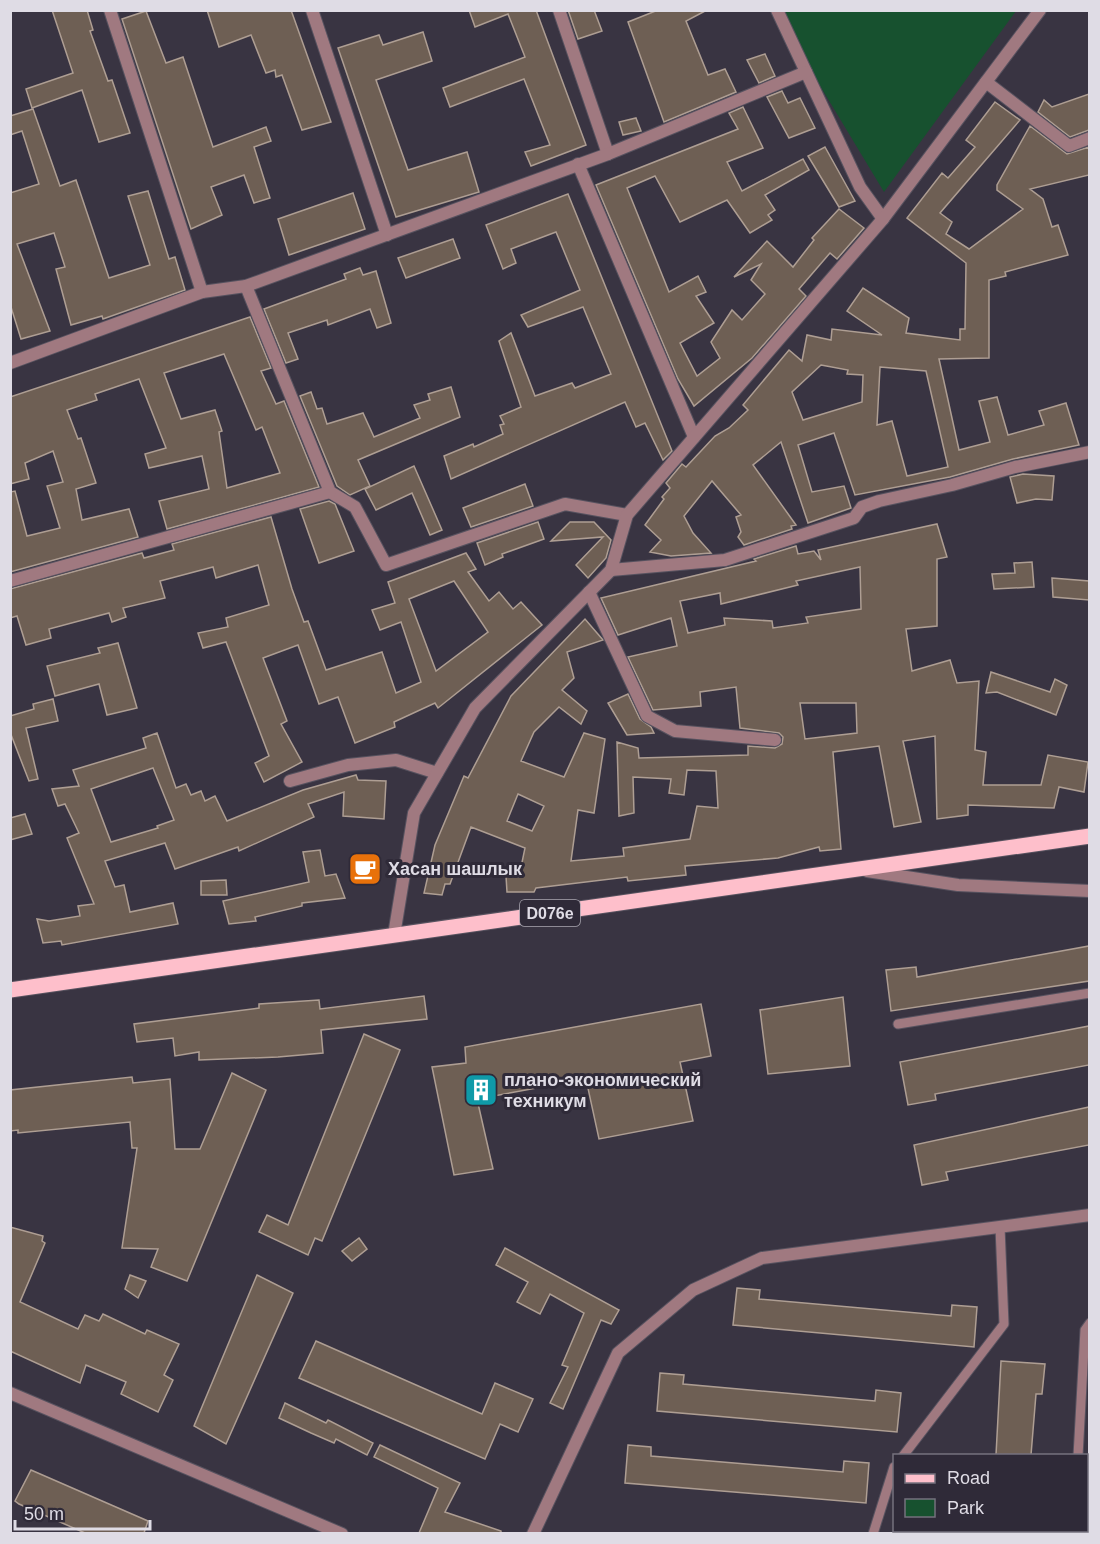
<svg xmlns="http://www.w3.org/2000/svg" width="1100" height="1544" font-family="Arial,sans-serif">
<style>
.green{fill:#17512f}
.building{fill:#6e5f54;stroke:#ae9e93;stroke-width:1.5;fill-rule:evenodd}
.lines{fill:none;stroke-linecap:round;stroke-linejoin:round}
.service-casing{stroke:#57525f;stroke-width:11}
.minor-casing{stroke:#57525f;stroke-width:14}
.tertiary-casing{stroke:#57525f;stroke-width:14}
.primary-casing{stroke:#57525f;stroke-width:17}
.service{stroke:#a07980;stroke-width:9}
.minor{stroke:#a07980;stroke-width:12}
.tertiary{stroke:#a07980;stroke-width:12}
.primary{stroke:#febfcb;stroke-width:15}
.labels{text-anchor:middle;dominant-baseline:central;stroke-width:6;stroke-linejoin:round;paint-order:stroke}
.shield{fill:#2f2a38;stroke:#aaa7b1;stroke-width:1.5}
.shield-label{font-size:16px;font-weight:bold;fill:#dfdce5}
.poi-label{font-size:18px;font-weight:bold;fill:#dfdce5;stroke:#2f2a38;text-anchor:start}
</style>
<rect width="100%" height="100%" fill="#393442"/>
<!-- green -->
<polygon class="green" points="775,11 1016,11 884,192"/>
<!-- building -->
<g class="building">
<polygon points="52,10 87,10 93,30 90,31 108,81 112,80 130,133 99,142 82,90 32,108 26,89 73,73"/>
<polygon points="207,10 291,10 331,122 302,130 282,75 276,77 275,70 266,73 251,35 219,47"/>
<polygon points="469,10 536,10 586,145 531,166 525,152 550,145 524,79 450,107 443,88 525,57 508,14 475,27"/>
<polygon points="568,10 594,10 602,31 578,39"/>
<polygon points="658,10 707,10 686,21 708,75 725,69 736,92 664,122 628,22"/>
<polygon points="146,11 166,63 183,57 213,147 266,127 271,141 254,147 270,198 254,203 244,175 211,187 222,215 191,229 122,19"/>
<polygon points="423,32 432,61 376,80 408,170 467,152 479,192 396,217 338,48 379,35 383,45"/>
<polygon points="765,54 775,76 759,83 747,60"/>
<polygon points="782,91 788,103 800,98 815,128 789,138 767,97"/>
<polygon points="1089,94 1089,130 1070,137 1038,112 1044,100 1052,107"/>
<path d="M995,102L1020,120L940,213L952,222L946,234L969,249L1023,209L997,190V185L1030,126L1067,154L1089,147V175L1030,189L1043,199L1052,227L1058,225L1068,255L1005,272L1006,276L989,280V358L939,359L959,450L990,442L979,401L997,397L1008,435L1044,425L1039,411L1066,403L1079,445L1013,459L950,477L855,495L834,433L798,445L812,492L844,486L851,508L808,523L781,442L753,465L796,525L791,526L792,529L744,545L738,537L741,532L736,517L741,515L712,481L684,516L693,533L711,553L671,556L650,552L661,540L645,525L664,499L662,497L670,488L666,483L682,464L686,467L715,436L729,428L748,410L743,405L789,350L802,361L807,335L831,340L832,329L882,335L847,311L863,288L909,318L906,333L960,340V329H965L966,263L907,218L942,173L948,178L975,147L966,140ZM821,365L848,370L847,374L863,375L862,402L803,420L792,392ZM880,367L926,371L948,467L907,476L892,421L877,425Z"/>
<polygon points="743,107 763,148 727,162 742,191 803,159 809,170 765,195 775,210 768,215 772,220 750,233 727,200 680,222 655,176 627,188 669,292 698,276 706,292 696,296 714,323 680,343 697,376 720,358 711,342 732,310 742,320 765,294 751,280 761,264 734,277 767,241 793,267 814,240 812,238 839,209 864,228 837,259 830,253 799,289 806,296 752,358 694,406 678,379 596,185 738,129 729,113"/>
<polygon points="33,109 60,186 76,180 109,278 150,265 128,196 148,191 169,259 175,257 185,290 103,319 102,316 71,325 56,269 65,267 54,233 17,244 50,331 21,339 10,304 10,193 39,184 22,131 10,135 10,116"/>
<polygon points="636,118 641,131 623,135 619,122"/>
<polygon points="825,147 855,201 839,207 808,156"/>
<polygon points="353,193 365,229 289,255 278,219"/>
<polygon points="568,194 672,451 663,460 645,423 636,427 625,402 451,479 444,456 473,444 474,447 503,434 500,425 504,424 500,416 521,407 499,341 511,333 535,396 572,383 575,388 611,374 583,307 528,327 521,315 580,290 556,232 511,249 516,263 503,269 486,225"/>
<polygon points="453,239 460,258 406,278 398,258"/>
<polygon points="360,268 363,275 376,271 391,323 377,328 370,309 328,325 327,320 288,333 298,359 286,363 264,309 346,279 344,274"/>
<path d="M250,317L271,368L261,371L276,404L284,401L319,487L167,529L159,501L209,489L202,456L149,468L145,454L166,448L139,379L95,394L97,400L67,410L78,439L81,438L96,483L76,489L82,520L129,509L138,537L10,572V492L15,491L27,536L60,528L47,486L63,482L53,451L25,463L29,479L10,484V397ZM224,354L256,430L262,427L280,473L227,488L219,432L222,431L215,410L181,419L164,373Z"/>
<polygon points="451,387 460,417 358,460 370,486 350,495 337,486 300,396 311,392 317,409 322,408 327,424 363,413 374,437 420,418 414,405 430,400 428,394"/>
<polygon points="414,466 442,530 430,535 412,493 376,510 365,489"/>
<polygon points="1023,474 1054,476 1052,500 1036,499 1017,503 1010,477"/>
<polygon points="525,484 533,506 471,527 463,508"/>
<polygon points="329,501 335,504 354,551 319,563 300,509"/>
<path d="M271,517L292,589L304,622L308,621L326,670L382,652L396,693L421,682L401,622L380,630L372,610L395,603L388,582L466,553L476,569L468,572L489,601L499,592L513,609L521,602L542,625L438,708L435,703L394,722L395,727L355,743L338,697L319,704L298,645L263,658L287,721L281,724L302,762L264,782L255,763L269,756L226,642L203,648L198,633L228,627L226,618L269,605L258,565L216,578L213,567L160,581L165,598L123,608L126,617L112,622L109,613L49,629L51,638L26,645L17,616L10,618V589L142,553L144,558L174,550L172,544ZM454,581L488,632L436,671L409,599Z"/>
<polygon points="538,522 544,539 502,554 503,557 485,565 477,543"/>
<polygon points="570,522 594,522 611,540 606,558 588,578 576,565 603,537 551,541"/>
<path d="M937,524L947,557L937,559V626L906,629L912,671L950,660L957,683L979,681L975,750L986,752L983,785H1041L1048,755L1088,762L1084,792L1059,787L1054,808L968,805V815L937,819L935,736L903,741L921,822L894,827L879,746L833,752L841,849L820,851L819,847L778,858L685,866L686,875L628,881L627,877L536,888L534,892H507L506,876L519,877L525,848L471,827L450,884H445L442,895L424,893L435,845L464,776L468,778L511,696L585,619L603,640L567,652L574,678L562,690L587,711L581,724L559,707L534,732L521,761L564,777L584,733L605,739L594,813L578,810L571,861L624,856L623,848L690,839L697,806L718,808L716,771L687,770L684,795L669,793L671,779L633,777L634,813L619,816L617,742L638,748L639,758L748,755V746L775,748L782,744L783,737L779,733L740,728L736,687L700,692L701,706L653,710L628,657L677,646L671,618L618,635L601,598L756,561L754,559L796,546L798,554L814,551L821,560L818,550ZM860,567L861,609L806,617L808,623L773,628L772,621L724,618L725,625L688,633L680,601L720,593L721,604L798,585L796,581ZM800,703H856L857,733L805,739ZM518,794L544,806L532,831L507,821Z"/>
<polygon points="1032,562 1034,587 994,589 992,574 1015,573 1014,563"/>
<polygon points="1052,578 1089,581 1089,600 1053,597"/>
<polygon points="118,643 137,708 107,715 99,684 55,696 47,666 100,653 98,648"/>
<polygon points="991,672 1050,692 1055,679 1067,685 1056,715 997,692 986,693"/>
<polygon points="628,694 640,719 651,727 654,733 627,735 608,703"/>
<polygon points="53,699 58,721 26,728 38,779 29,781 10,732 10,716 34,709 33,704"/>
<path d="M157,733L176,788L186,784L191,795L201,791L205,801L215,796L227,821L303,790L356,775L358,780L386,781L384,819L343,816L344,792L308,804L314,817L239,851L238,847L175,869L165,843L105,861L115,887L124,885L130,912L173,903L178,924L62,945L61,941L43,943L37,919L49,921L80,916L78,906L94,904L67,838L79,833L65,804L58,806L52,789L79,786L73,770L146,748L143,738ZM153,768L174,820L157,826L158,828L111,842L91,789Z"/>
<polygon points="25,814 32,834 10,840 10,818"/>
<polygon points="320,850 325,876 336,874 345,898 302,903 302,906 255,917 256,921 229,924 223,901 309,882 303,852"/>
<polygon points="226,880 227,895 201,895 201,881"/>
<polygon points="1089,946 1089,981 891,1011 886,970 916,967 917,977"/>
<polygon points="424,996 427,1019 321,1030 323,1053 278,1057 199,1060 199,1052 175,1056 173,1038 137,1042 134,1024 259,1008 259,1004 319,1000 320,1009"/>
<polygon points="843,997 850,1066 768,1074 760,1010"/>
<polygon points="701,1004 711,1056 680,1062 693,1121 599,1139 586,1079 477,1099 493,1169 454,1175 432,1067 466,1063 465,1047"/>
<polygon points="1089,1026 1089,1065 935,1094 936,1100 908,1105 900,1062"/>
<polygon points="364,1034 400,1050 322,1241 315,1238 308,1255 259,1232 267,1215 288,1225"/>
<polygon points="232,1073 266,1090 187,1281 151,1267 158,1249 122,1248 137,1148 132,1148 130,1122 18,1133 18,1130 10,1131 10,1090 132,1077 133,1083 170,1079 175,1149 200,1149"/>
<polygon points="1089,1107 1089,1145 946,1172 948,1180 922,1185 914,1145"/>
<polygon points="10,1227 43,1236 42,1241 45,1243 20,1302 78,1329 85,1315 99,1321 103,1314 145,1334 147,1330 179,1344 164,1375 173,1380 158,1412 121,1394 126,1382 86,1365 80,1383 10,1351"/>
<polygon points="359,1238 367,1249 352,1261 342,1251"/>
<polygon points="505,1248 619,1310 611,1324 601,1320 563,1409 550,1403 568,1367 562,1365 584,1313 550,1294 540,1314 517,1302 528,1282 496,1265"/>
<polygon points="130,1275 146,1281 138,1298 125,1289"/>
<polygon points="257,1275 293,1293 226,1444 194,1426"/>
<polygon points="737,1288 760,1290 759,1299 951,1316 952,1305 977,1307 974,1347 733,1325"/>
<polygon points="316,1341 482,1414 495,1383 533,1399 518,1432 500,1424 485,1459 299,1378"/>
<polygon points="1001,1361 1045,1364 1042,1394 1036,1394 1031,1455 996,1455"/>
<polygon points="660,1373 684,1375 683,1384 875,1401 876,1390 901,1393 897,1432 657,1411"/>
<polygon points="285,1403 326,1423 328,1420 373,1443 367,1455 336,1439 334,1443 311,1433 279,1418"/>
<polygon points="380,1445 460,1483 445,1512 501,1531 501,1533 419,1533 438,1488 374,1457"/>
<polygon points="628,1445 651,1447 651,1456 843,1472 844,1461 869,1463 866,1503 625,1483"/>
<polygon points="31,1470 148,1521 144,1533 85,1533 19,1504 15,1501"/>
</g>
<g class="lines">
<!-- service casing -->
<g class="service-casing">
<g id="service">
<polyline points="898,1024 1090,993"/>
<polyline points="903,1456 1004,1324 1000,1227"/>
<polyline points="1078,1456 1085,1330 1090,1323"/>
<polyline points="873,1534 894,1467"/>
<polyline points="1074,1534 1074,1530"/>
</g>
</g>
<!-- minor casing -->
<g class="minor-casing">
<g id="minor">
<polyline points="110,10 202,292"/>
<polyline points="312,10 387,235"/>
<polyline points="559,10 608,154"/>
<polyline points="777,10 860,187 883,219"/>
<polyline points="986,82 1069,146 1090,138"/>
<polyline points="578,164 694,437"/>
<polyline points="246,286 330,492 355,507 386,565 565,504 627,515"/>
<polyline points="10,363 202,292 246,286 608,154 806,72"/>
<polyline points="611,570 725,560 854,518 862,507 879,501 952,485 1015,467 1090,452"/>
<polyline points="10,581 330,492"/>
<polyline points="589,592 647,716 675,731 775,740"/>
<polyline points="290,781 348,765 396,760 437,773"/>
<polyline points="867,871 958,885 1090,891"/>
<polyline points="394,935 414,813 475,708 611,570 627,515 883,219 1040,10"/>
<polyline points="533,1534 618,1353 693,1290 762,1258 1090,1215"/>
</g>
</g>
<!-- tertiary casing -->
<g class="tertiary-casing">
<polyline id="tertiary" points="10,1393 342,1534"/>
</g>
<!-- primary casing -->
<g class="primary-casing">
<polyline id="primary" points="10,990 1090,836"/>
</g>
<!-- service -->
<use href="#service" class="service"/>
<!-- minor -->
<use href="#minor" class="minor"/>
<!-- tertiary -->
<use href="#tertiary" class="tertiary"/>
<!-- primary -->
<use href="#primary" class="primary"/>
</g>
<!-- icons -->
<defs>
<g id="cafe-square" transform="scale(1.725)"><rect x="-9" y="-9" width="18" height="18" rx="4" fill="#e8710a" stroke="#2f2a38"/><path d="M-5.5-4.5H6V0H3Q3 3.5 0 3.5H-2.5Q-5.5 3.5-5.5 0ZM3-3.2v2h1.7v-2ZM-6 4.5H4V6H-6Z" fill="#fff"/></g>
<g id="building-square" transform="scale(1.725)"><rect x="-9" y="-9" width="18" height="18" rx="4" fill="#0f9aa8" stroke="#2f2a38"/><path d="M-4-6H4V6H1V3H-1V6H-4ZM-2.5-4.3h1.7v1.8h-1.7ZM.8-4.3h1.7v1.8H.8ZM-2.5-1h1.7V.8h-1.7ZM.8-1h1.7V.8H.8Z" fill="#fff"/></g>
</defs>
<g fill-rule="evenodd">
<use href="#cafe-square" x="365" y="869"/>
<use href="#building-square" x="481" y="1090"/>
</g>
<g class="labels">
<!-- shield labels -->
<rect class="shield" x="520" y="900" width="60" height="26" rx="4.5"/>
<g class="shield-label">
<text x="550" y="913">D076e</text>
</g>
<!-- poi labels -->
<g class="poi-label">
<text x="388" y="869">Хасан шашлык</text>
<text x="504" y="1080">плано-экономический<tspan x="504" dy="21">техникум</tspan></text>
</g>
</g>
<!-- border -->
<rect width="1100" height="1544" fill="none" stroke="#dfdce5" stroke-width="24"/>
<!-- legend -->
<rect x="893" y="1454" width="195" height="78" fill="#2f2a38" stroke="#75717d" stroke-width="1.5"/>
<rect x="905" y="1474" width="30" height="9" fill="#febfcb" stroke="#75717d" stroke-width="1.5"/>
<text x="947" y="1484" font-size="18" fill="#dfdce5">Road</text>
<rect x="905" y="1499" width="30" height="18" fill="#17512f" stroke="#75717d" stroke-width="1.5"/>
<text x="947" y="1514" font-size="18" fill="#dfdce5">Park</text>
<!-- scale -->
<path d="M15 1520v9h135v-9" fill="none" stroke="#dfdce5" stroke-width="3"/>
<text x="24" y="1520" font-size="18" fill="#dfdce5" stroke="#2f2a38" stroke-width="4.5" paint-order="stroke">50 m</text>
</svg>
